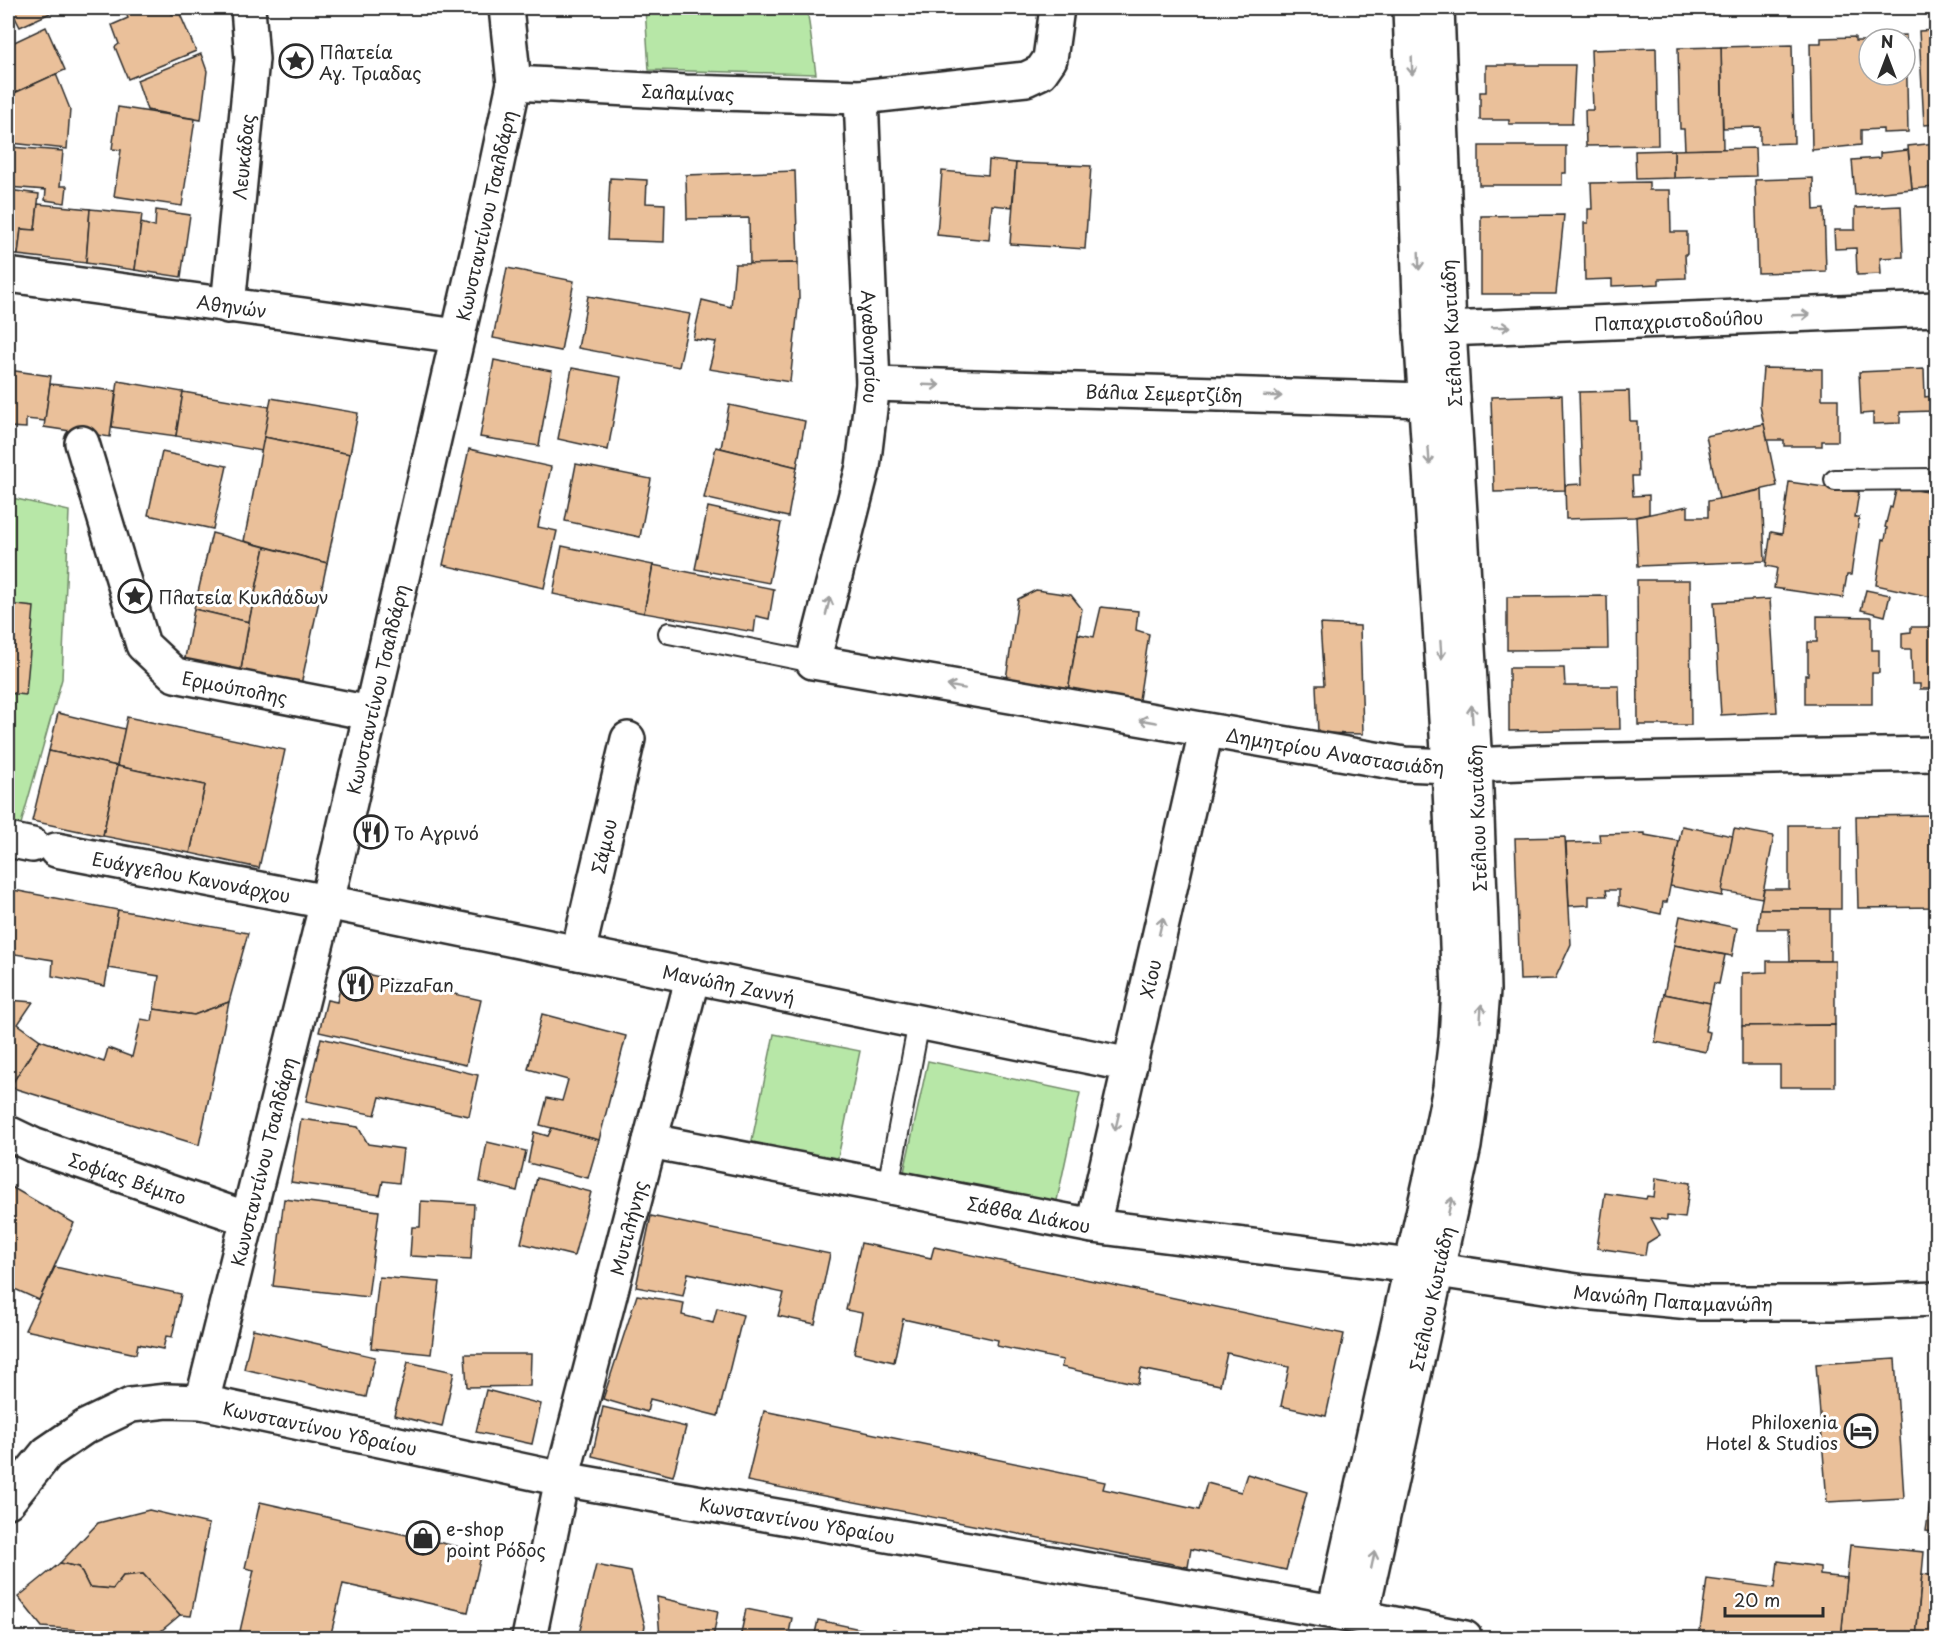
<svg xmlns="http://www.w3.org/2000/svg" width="1944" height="1646" font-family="'Playpen Sans',sans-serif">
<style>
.green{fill:#b7e7a7;stroke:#718969;stroke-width:1.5}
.building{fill:#eac09a;stroke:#2b2b2b;stroke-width:1.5}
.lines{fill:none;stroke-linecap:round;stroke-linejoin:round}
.lane-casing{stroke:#2b2b2b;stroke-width:24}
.street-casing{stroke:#2b2b2b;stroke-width:38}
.secondary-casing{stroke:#2b2b2b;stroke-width:38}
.lane{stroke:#fff;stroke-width:20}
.street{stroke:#fff;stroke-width:33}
.secondary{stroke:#fff;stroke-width:33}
.oneway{stroke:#a0a0a0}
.labels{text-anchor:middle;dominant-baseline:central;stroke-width:6;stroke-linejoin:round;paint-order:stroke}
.poi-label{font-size:18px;fill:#2b2b2b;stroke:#fff;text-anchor:start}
.street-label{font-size:18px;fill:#2b2b2b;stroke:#fff}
</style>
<rect width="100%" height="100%" fill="#fff"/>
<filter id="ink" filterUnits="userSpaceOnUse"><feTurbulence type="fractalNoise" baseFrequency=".0167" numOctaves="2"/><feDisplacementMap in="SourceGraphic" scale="12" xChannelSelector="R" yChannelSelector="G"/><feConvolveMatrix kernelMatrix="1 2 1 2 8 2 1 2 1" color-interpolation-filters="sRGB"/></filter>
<g filter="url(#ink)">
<!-- green -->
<g class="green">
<polygon points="645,8 807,8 816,74 649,70"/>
<polygon points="8,497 69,511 62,679 21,824 8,822"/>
<polygon points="774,1034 860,1051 836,1167 750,1150"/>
<polygon points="928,1061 1080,1093 1053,1219 901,1186"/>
</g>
<!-- building -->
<g class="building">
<polygon points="10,8 61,8 20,27"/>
<polygon points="124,8 169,8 172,14 179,12 196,51 128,79 115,47 119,44 112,25 128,18"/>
<polygon points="46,27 65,70 8,96 8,45"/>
<polygon points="1936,30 1936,124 1924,125 1919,31"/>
<polygon points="1906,35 1908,132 1883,133 1883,129 1861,130 1861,145 1812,150 1810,43 1821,43 1821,38 1855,37 1855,41 1869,41 1869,75 1905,75 1905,39 1879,39 1879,36"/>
<polygon points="1792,45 1794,143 1760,144 1760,127 1723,128 1721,47"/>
<polygon points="1721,47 1723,149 1685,150 1684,129 1680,129 1678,48"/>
<polygon points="1656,48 1658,145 1586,146 1585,110 1593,110 1591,50"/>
<polygon points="201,54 207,71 201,120 147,110 137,80"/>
<polygon points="1486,65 1575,65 1572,124 1509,124 1509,120 1480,120 1480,92 1486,92"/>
<polygon points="56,74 70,109 67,149 11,143 14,111 8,96"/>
<polygon points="118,107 195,119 182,206 114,196 121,150 112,149"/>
<polygon points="1936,143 1936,187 1912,189 1908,146"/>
<polygon points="1479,146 1566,146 1566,173 1562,173 1562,185 1479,185"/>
<polygon points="10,147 63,151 60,186 67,186 65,203 45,200 46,190 8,187"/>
<polygon points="1755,148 1756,176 1674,178 1674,150"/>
<polygon points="1674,150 1674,178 1636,179 1635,151"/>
<polygon points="1908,150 1912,189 1855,195 1852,160 1880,158 1880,153"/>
<polygon points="989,160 1016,163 1012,207 992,205 989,240 937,235 942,171 988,175"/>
<polygon points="1016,163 1091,166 1085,249 1010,244"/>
<polygon points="795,171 798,263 750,264 749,218 687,219 686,175"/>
<polygon points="610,178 647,180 646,203 665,204 664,242 607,240"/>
<polygon points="1813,178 1814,210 1824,209 1826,271 1758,273 1755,180"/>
<polygon points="1649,182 1649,190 1670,190 1671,232 1687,232 1687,254 1685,254 1686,278 1659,279 1659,284 1612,286 1612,279 1585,280 1584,223 1588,223 1588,209 1592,209 1591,183"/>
<polygon points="8,190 39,194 35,230 21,229 18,255 8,254"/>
<polygon points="38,204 90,209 86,263 18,255 21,229 35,230"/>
<polygon points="1901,206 1903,257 1880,258 1881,274 1857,275 1856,248 1835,249 1834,230 1855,230 1855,208"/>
<polygon points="90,209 142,214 135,270 86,263"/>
<polygon points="156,210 190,215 181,277 135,270 141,223 155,227"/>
<polygon points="1564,215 1556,294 1481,294 1481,216"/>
<polygon points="798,263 799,298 790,382 709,369 716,342 693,339 702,300 731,307 735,264"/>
<polygon points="507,268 574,281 561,351 493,338"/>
<polygon points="588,296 690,314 679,367 578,348"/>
<polygon points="494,360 552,371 539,446 480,437"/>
<polygon points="572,368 621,377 608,450 558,439"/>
<polygon points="1763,368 1822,369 1822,399 1838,399 1838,441 1822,441 1822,446 1784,446 1784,440 1767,440 1760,406"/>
<polygon points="1924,369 1925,397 1932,396 1933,411 1900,412 1900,423 1873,424 1873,413 1861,414 1859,372"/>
<polygon points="8,370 51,376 45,421 26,419 26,428 8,427"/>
<polygon points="118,381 183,392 176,436 112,427"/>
<polygon points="50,384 116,391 110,437 44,427"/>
<polygon points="1629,391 1630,421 1637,421 1638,476 1632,476 1633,496 1649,495 1649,514 1634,517 1566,519 1565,485 1582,484 1579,392"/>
<polygon points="183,392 270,407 262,451 176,436"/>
<polygon points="1562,395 1565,490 1494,492 1491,397"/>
<polygon points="271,398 358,413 350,454 264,437"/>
<polygon points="729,405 805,421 797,467 721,448"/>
<polygon points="1764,424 1777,486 1719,499 1706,436"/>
<polygon points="264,437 350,454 327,563 244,541"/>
<polygon points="716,447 797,467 788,517 704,498"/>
<polygon points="469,449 551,467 538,527 557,531 544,588 443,565"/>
<polygon points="162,452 227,466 213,529 148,515"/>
<polygon points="576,464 651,479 640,537 565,521"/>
<polygon points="1789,482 1859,492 1855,517 1859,517 1851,575 1847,575 1843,598 1774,588 1777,568 1766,566 1771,532 1782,534"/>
<polygon points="1897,486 1936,494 1936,598 1876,585 1883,539 1885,540 1887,528 1885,527 1890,507 1892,508"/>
<polygon points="1762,490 1765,561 1638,566 1636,517 1688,506 1688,517 1708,517 1708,501"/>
<polygon points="708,507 781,523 769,583 695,569"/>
<polygon points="212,533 265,547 249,622 194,609"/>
<polygon points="562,546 653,565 644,613 553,594"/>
<polygon points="265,547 327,563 299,694 239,681 249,622"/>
<polygon points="653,565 774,589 769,619 756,616 754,632 644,613"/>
<polygon points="1637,580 1690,580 1691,725 1638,725"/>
<polygon points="1036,590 1071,595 1082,609 1068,691 1006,679 1018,599"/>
<polygon points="1866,590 1890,595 1885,616 1861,610"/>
<polygon points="1607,596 1608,649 1507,650 1507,597"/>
<polygon points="1770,599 1777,712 1721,715 1714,602"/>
<polygon points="8,604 34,607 26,695 8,693"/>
<polygon points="1101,607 1138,611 1136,630 1149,634 1138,706 1068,691 1078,634 1094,637"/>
<polygon points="194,609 249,622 239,681 183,669"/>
<polygon points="1817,616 1872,617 1872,650 1879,650 1879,673 1872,673 1872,704 1805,704 1805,675 1808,675 1808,642 1817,642"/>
<polygon points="1320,624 1360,626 1363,734 1318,733 1316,685 1324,685"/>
<polygon points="1911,627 1936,627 1936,689 1920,689 1920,684 1912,684 1911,649 1902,649 1902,633 1911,632"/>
<polygon points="1509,668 1564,668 1565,686 1619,686 1620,729 1509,731"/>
<polygon points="58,713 125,729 117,766 49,751"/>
<polygon points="127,717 285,750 259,868 190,853 205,785 117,766"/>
<polygon points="49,751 117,766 103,836 32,821"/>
<polygon points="117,766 205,785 190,853 103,836"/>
<polygon points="1936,815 1936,907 1858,908 1856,816"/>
<polygon points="1789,825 1841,825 1841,909 1760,909 1764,889 1789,889"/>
<polygon points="1682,826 1733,836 1722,896 1670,886"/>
<polygon points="1734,829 1774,836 1762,898 1722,891"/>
<polygon points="1645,833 1645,835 1679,841 1667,902 1663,902 1661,914 1619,905 1619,890 1606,890 1607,896 1589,896 1589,905 1569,906 1566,843 1600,842 1599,834"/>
<polygon points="1565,837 1571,944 1555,979 1520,980 1515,838"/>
<polygon points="8,889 118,910 105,986 52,976 53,960 9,953 8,960"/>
<polygon points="1760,909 1830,909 1830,961 1790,961 1789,929 1758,929"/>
<polygon points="118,910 248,933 229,1002 194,1015 154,1009 159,976 108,968"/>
<polygon points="1680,916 1737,928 1732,956 1674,945"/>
<polygon points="1674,945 1725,955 1719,984 1714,983 1710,1003 1664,994"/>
<polygon points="1767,961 1835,961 1835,1025 1742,1026 1742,973 1767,972"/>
<polygon points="344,969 481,1000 466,1065 319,1032 327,1000 337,1002"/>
<polygon points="1664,994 1710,1003 1705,1031 1710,1032 1706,1052 1655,1042"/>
<polygon points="8,1000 33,1002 18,1024 40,1040 10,1087 8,1086"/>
<polygon points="229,1002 199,1145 10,1087 40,1040 104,1062 108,1048 132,1057 141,1019 152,1021 154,1009 194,1015"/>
<polygon points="542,1014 626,1036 599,1140 540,1125 547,1098 562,1101 568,1080 528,1069"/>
<polygon points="1835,1025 1835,1087 1780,1087 1780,1065 1742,1065 1742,1026"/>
<polygon points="321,1038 478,1075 469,1116 380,1097 375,1115 306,1101"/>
<polygon points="301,1119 358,1127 368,1144 403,1149 399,1183 383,1181 380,1195 291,1182"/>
<polygon points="552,1128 599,1140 588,1178 528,1163 534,1132 548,1136"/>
<polygon points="487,1142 526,1151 517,1191 480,1182"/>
<polygon points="537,1178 591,1192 574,1256 521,1243"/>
<polygon points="1656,1178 1690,1183 1685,1218 1667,1216 1667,1220 1651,1218 1660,1235 1647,1243 1645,1255 1597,1248 1605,1193 1646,1199 1647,1196 1654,1197"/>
<polygon points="8,1185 74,1223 39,1300 8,1286"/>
<polygon points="284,1199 379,1211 368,1297 273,1286"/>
<polygon points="421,1201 474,1204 471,1259 410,1256 412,1227 420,1227"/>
<polygon points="651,1216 830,1254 815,1324 778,1316 784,1293 688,1273 683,1296 636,1287"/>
<polygon points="861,1243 931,1258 934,1247 1344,1334 1326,1416 1281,1406 1289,1367 1227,1353 1220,1385 1141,1369 1138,1384 1061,1367 1063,1360 997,1346 998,1340 903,1319 894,1362 854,1353 862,1313 846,1310"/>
<polygon points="55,1267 181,1294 172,1337 166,1336 163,1349 138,1344 136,1354 25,1330"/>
<polygon points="379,1277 440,1282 431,1354 371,1348"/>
<polygon points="637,1295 684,1303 682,1315 713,1323 717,1308 743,1315 718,1416 650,1399 647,1412 603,1399"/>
<polygon points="253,1329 375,1357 366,1397 244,1369"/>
<polygon points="465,1354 531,1354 530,1386 467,1387"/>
<polygon points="1895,1359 1904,1498 1827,1502 1816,1364"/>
<polygon points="408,1362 454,1372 442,1427 394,1415"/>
<polygon points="486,1390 541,1404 532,1444 476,1432"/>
<polygon points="603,1407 686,1427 673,1476 592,1456"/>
<polygon points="764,1411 1105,1482 1103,1489 1199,1510 1207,1483 1241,1492 1247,1474 1307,1492 1286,1570 1191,1549 1188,1567 747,1481"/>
<polygon points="1932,1489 1936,1490 1936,1532 1926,1531"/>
<polygon points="260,1502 482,1552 468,1612 343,1584 330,1638 270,1638 240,1631 254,1570 245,1568"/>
<polygon points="149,1510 209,1524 191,1616 180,1615 143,1574 123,1576 113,1589 89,1587 79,1567 60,1563 98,1523"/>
<polygon points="1850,1545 1924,1552 1916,1638 1841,1638"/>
<polygon points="1778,1561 1820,1567 1820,1575 1847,1578 1841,1638 1699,1638 1707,1579 1775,1588"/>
<polygon points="60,1563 79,1567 89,1587 113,1589 123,1576 143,1574 180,1615 155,1636 42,1627 18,1597"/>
<polygon points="596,1565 631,1572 645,1626 642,1638 578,1638"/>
<polygon points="1922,1574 1936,1576 1936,1638 1916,1638"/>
<polygon points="657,1597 718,1611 713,1638 660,1638"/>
<polygon points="746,1609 792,1618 788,1638 740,1638"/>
<polygon points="818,1620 865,1630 863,1638 814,1638"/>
<polygon points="893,1629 914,1635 914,1638 891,1638"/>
</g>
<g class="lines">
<!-- lane casing -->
<g class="lane-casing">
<g id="lane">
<polyline points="1835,480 1936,479"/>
<polyline points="669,633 813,662"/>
<polyline points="888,1186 919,1022"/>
</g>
</g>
<!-- street casing -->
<g class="street-casing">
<g id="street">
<path id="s1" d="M514,83L686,92L861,97L1026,79L1041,72L1050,59L1057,8"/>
<path id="s2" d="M861,97L873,384L863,467L813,662L1404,764L1449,766L1565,761L1936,754"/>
<path id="s3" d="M8,275L458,336"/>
<path id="s4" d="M228,306L252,59L248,8"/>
<path id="s5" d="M1421,330L1936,309"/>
<path id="s6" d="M873,384L1426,400L1453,398"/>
<path id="s7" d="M82,443L143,645L175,675L370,713"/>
<polyline points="8,840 32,845"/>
<path id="s8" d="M56,850L327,902L1130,1065"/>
<path id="s9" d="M578,953L628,739"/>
<path id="s10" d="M8,1133L33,1145L248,1219"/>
<path id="s11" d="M650,1141L1093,1226L1411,1266L1584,1292L1701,1303H1833L1936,1299"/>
<path id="s12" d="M1093,1226L1206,731"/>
<path id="s13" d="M529,1638L562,1479L693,976"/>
</g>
</g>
<!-- secondary casing -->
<g class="secondary-casing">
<g id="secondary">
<path id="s14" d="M202,1402L327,902L486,214L514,83L506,8"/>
<path id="s15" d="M8,1501L47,1453L85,1427L131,1405L167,1401L202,1402L562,1479L1334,1612L1465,1638"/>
<polyline points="1334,1612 1439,1142 1450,1088 1456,1038 1459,990 1449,766 1421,330 1410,8"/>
<path id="s16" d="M1361,1617L1464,1146L1479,1041L1483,990L1482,949L1475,765L1449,329L1437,8"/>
</g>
</g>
<!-- lane -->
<use href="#lane" class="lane"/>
<!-- street -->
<use href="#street" class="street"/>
<!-- secondary -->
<use href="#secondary" class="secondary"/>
</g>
<!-- one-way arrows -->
<defs><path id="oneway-shaft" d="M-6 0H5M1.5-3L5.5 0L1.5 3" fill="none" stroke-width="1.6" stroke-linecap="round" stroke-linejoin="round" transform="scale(1.5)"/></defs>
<g class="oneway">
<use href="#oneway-shaft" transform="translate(1412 66) rotate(88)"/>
<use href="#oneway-shaft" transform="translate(1419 261) rotate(88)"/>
<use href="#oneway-shaft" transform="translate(1801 315) rotate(-2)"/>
<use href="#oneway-shaft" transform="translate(1501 327) rotate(-2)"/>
<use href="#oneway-shaft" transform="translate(931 385) rotate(2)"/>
<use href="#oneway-shaft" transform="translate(1273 396) rotate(2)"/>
<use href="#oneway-shaft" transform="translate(1429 456) rotate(86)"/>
<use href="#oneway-shaft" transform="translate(828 606) rotate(-76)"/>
<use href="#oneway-shaft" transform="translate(1441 650) rotate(86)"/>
<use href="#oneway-shaft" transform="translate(956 687) rotate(-170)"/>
<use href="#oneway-shaft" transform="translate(1472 714) rotate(-93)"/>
<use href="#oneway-shaft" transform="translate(1148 721) rotate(-170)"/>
<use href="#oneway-shaft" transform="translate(1161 926) rotate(-77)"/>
<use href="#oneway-shaft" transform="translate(1481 1013) rotate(-86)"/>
<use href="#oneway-shaft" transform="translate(1117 1122) rotate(103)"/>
<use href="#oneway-shaft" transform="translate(1450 1206) rotate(-77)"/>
<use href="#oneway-shaft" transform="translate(1373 1560) rotate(-78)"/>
</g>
</g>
<!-- icons -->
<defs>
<g id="sight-ring" transform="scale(1.725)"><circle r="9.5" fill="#fff" stroke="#2b2b2b" stroke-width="1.5"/><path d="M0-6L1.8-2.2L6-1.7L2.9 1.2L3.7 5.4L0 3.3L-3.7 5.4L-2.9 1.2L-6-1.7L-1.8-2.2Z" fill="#2b2b2b"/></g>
<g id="restaurant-ring" transform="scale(1.725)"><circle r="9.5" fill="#fff" stroke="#2b2b2b" stroke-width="1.5"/><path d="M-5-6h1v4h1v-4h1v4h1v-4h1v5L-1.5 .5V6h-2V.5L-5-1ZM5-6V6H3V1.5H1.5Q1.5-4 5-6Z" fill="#2b2b2b"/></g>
<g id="hotel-ring" transform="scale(1.725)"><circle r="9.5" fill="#fff" stroke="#2b2b2b" stroke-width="1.5"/><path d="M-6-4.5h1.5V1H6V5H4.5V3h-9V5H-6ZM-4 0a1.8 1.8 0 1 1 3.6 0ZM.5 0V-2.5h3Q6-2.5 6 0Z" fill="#2b2b2b"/></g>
<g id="shop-ring" transform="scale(1.725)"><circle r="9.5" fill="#fff" stroke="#2b2b2b" stroke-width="1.5"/><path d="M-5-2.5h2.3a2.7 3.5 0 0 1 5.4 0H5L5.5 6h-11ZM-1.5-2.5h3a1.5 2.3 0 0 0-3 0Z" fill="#2b2b2b"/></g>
</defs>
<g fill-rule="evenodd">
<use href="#sight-ring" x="296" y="61"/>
<use href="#sight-ring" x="135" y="596"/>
<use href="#restaurant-ring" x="371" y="832"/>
<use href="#restaurant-ring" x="356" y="984"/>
<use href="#hotel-ring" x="1861" y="1431"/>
<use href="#shop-ring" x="423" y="1538"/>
</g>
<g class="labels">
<!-- poi labels -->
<g class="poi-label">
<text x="319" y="51">Πλατεία<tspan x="319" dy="21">Αγ. Τριαδας</tspan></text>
<text x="158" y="596">Πλατεία Κυκλάδων</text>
<text x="394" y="832">Το Αγρινό</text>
<text x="379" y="984">PizzaFan</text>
<text x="1838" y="1421" text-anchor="end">Philoxenia<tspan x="1838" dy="21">Hotel &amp; Studios</tspan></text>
<text x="446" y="1528">e-shop<tspan x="446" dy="21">point Ρόδος</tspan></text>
</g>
<!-- street labels -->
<g class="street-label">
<text stroke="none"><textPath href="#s1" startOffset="174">Σαλαμίνας</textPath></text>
<text stroke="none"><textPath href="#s4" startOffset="150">Λευκάδας</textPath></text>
<text stroke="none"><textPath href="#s14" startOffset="1220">Κωνσταντίνου Τσαλδάρη</textPath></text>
<text stroke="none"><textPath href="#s3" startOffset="226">Αθηνών</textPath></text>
<text stroke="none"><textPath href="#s5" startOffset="258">Παπαχριστοδούλου</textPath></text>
<text transform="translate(1451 333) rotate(-93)">Στέλιου Κωτιάδη</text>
<text stroke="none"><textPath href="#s2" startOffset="250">Αγαθονησίου</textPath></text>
<text stroke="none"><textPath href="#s6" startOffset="291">Βάλια Σεμερτζίδη</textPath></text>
<text stroke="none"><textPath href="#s7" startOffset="316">Ερμούπολης</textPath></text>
<text stroke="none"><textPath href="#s14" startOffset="734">Κωνσταντίνου Τσαλδάρη</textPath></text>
<text stroke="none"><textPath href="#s2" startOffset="1102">Δημητρίου Αναστασιάδη</textPath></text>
<text transform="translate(1477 818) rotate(-92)">Στέλιου Κωτιάδη</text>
<text stroke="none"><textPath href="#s9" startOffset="110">Σάμου</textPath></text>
<text stroke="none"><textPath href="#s8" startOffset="138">Ευάγγελου Κανονάρχου</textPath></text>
<text stroke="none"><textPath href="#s12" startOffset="254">Χίου</textPath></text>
<text stroke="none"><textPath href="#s8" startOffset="686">Μανώλη Ζαννή</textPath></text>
<text stroke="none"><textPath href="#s14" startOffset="248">Κωνσταντίνου Τσαλδάρη</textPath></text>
<text stroke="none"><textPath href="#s10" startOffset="128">Σοφίας Βέμπο</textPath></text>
<text stroke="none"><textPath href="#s11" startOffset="386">Σάββα Διάκου</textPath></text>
<text stroke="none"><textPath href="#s13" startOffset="422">Μυτιλήνης</textPath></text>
<text stroke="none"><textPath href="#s11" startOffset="1036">Μανώλη Παπαμανώλη</textPath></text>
<text stroke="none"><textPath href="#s16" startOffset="326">Στέλιου Κωτιάδη</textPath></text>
<text stroke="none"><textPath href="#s15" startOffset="351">Κωνσταντίνου Υδραίου</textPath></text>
<text stroke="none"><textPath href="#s15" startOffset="837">Κωνσταντίνου Υδραίου</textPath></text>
</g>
</g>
<!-- margin -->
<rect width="1944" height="1646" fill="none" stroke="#fff" stroke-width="30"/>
<rect x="15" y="15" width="1914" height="1616" fill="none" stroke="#2b2b2b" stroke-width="2" filter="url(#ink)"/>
<!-- north arrow -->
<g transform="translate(1887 57)"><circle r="28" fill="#ffffff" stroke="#aaaaaa" stroke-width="1.5"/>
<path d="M0-4.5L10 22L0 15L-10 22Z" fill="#2b2b2b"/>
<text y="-9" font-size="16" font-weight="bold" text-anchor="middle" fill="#2b2b2b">N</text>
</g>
<!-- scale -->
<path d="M1725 1607v9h98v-9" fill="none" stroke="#2b2b2b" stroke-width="3"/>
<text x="1734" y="1607" font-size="18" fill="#2b2b2b" stroke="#ffffff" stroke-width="4.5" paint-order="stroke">20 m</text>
</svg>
